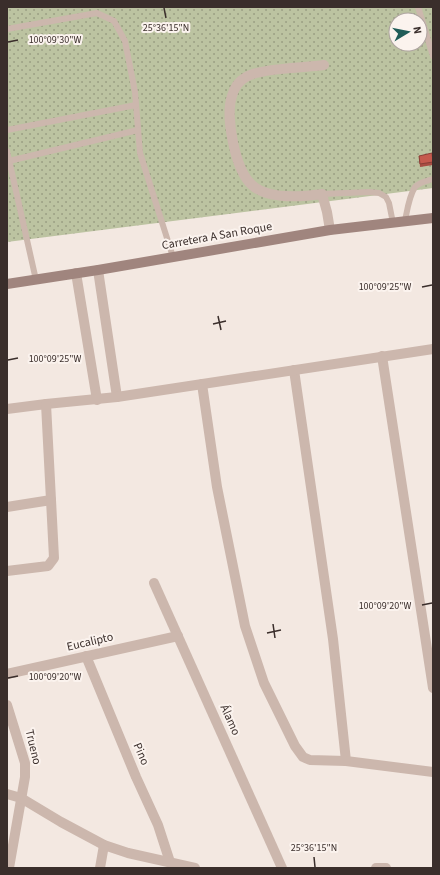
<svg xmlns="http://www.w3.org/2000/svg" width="440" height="875" font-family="'Source Sans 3',sans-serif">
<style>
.grass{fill:url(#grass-dots);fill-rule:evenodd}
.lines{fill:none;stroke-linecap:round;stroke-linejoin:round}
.lane{stroke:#ccb7ad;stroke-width:6}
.street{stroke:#ccb7ad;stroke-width:10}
.secondary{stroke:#a0857e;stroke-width:10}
.wall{fill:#a94d43}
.building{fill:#c55a4e;stroke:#8a3f37}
.ticks{fill:none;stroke:#3a2e2b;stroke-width:1.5}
.labels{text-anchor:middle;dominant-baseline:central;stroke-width:4;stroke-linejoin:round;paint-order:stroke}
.street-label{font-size:12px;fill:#3a2e2b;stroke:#fbf3ee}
.ticks-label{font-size:10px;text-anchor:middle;fill:#3a2e2b;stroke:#fbf3ee;stroke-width:4;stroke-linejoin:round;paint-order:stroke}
</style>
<defs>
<pattern id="grass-dots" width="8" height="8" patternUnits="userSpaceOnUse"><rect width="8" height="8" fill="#bcc3a1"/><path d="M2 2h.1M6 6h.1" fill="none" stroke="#9a9f83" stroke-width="1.8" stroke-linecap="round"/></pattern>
</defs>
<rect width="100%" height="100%" fill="#f3e8e1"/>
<!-- grass -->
<path class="grass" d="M7,7H433V188L7,242ZM396,20H420V44H396Z"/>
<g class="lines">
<!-- lane -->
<g class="lane">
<polyline points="418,7 433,56"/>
<polyline points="7,29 97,13 114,21 125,41 135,92 140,153 173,257"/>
<polyline points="7,130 136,105"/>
<polyline points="7,151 36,280"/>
<polyline points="9,161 138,130"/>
<polyline points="322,194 369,192 379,193 386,197 389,203 393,223"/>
<path d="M405,221C407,211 409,196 415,187C419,182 427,181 433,179"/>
</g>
<!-- street -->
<g class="street">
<path d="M324,65C304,68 261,68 246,77C239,81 234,88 232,96C225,116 235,170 252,185C268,200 301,197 322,194L327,212L330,230"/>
<polyline points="98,270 117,397"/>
<polyline points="76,273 97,400"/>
<polyline points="382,356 433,688"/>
<polyline points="294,370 333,639 346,761 433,772"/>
<polyline points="202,384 217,487 245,626 264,683 295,746 303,757 310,760 346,761"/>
<polyline points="7,409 46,404 117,397 433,349"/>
<polyline points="7,507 51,500 46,404"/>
<polyline points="7,571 48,566 54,558 51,500"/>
<polyline points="154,583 282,868"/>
<polyline points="86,656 136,777 158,825 170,862"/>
<polyline points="7,674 178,636"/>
<polyline points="7,705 25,763 25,777 9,868"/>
<polyline points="7,794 21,798 61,822 104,845 128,853 195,868"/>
<polyline points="100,868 104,845"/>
<polyline points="376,868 386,868"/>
</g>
<!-- secondary -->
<polyline class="secondary" points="7,284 98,270 330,230 433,218"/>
</g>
<!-- wall -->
<polygon class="wall" points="419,156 433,157 433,165 420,167"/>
<!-- building -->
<polygon class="building" points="432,153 433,162 420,164 419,156"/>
<!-- ticks -->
<path class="ticks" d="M164,8L166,18M8,42L18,40M422,287L432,285M218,316L221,330M213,324L226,321M8,360L18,358M422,605L432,603M273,624L275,638M267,633L281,630M8,678L18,676M314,857L315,867"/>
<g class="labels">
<!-- street labels -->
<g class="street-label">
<text transform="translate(217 236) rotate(-10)">Carretera A San Roque</text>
<text transform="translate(90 642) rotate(-13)">Eucalipto</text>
<text transform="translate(230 720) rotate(66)">Álamo</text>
<text transform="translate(33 747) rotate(77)">Trueno</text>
<text transform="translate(141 754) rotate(67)">Pino</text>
</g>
</g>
<g class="ticks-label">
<text x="166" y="31">25°36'15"N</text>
<text x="55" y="43">100°09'30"W</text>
<text x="385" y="290">100°09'25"W</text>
<text x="55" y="362">100°09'25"W</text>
<text x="385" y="609">100°09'20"W</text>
<text x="55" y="680">100°09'20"W</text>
<text x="314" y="851">25°36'15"N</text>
</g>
<!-- border -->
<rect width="440" height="875" fill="none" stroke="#3a2e2b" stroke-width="16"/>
<!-- north arrow -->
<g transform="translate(408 32) rotate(80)"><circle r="19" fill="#fbf3ee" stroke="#aea4a0"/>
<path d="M0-3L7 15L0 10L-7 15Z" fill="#205c58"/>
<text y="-6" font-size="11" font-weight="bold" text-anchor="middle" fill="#3a2e2b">N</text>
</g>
</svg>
